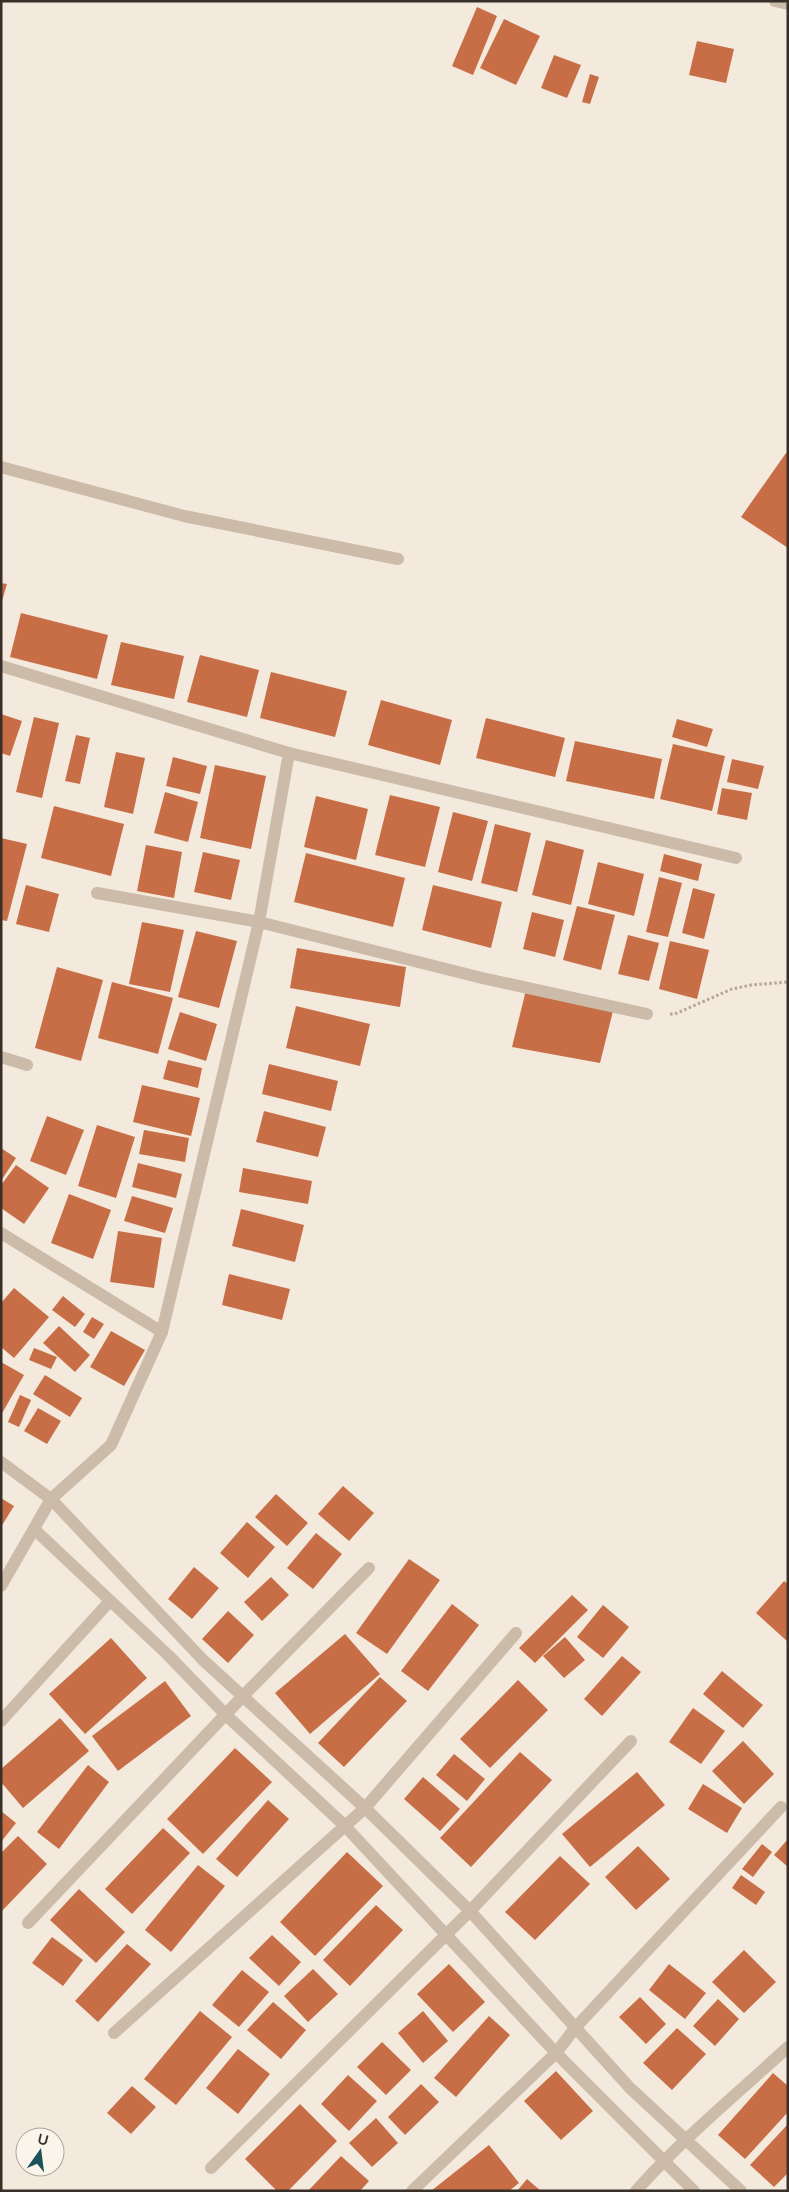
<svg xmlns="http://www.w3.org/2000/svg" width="789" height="2192" font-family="'Varela Round',sans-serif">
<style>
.building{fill:#c86e46}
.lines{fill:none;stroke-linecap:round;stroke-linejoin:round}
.path{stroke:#b7a593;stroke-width:3;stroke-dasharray:2.5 2.5;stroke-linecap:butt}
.minor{stroke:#cbbba8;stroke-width:12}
</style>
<rect width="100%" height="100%" fill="#f3eadd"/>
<!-- building -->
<g class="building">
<polygon points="477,7 497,16 473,75 452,66"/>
<polygon points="504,19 540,36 516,85 480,68"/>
<polygon points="697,41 734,49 726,83 689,75"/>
<polygon points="554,55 581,65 567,98 541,88"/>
<polygon points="590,74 599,77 590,104 582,102"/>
<polygon points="786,453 788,454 788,548 741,517"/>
<polygon points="1,583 7,584 2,601 1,601"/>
<polygon points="21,613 108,635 97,679 10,657"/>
<polygon points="121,642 184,656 174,699 111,685"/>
<polygon points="200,655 259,670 247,717 187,702"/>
<polygon points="271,672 347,691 335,737 260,718"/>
<polygon points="381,700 452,720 440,765 368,745"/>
<polygon points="1,714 22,721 10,756 1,753"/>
<polygon points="34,717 59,723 42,798 16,792"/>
<polygon points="486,718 565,738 555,777 476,758"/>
<polygon points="677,719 713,729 707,747 672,737"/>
<polygon points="76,735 90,738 80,784 65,781"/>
<polygon points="575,741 662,759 654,799 566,781"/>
<polygon points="673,744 725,756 712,811 660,799"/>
<polygon points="116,752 145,758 133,814 104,807"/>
<polygon points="173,757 207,766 200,794 166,786"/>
<polygon points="732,759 764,766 758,789 727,782"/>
<polygon points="215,765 266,776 251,849 200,838"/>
<polygon points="722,788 752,793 747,820 717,814"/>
<polygon points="165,792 198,802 188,842 154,833"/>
<polygon points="390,795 440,807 425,867 375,855"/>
<polygon points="316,796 368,809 356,860 304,847"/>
<polygon points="54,806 124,824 111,876 41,858"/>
<polygon points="453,812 488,821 472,881 438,872"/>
<polygon points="495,824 531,833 517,892 481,883"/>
<polygon points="1,838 27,844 7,921 1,920"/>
<polygon points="546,840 584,850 571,905 532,895"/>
<polygon points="146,845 182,852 174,898 137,891"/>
<polygon points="203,852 240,860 231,900 194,892"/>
<polygon points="306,853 405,878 393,927 294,902"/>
<polygon points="664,854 702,864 698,881 660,871"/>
<polygon points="598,862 644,874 634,916 588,904"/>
<polygon points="659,877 682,883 668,937 646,932"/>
<polygon points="26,885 59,894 49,932 16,924"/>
<polygon points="433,885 502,902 491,948 422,930"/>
<polygon points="693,888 715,894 704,939 682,933"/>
<polygon points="577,906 615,915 601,970 563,960"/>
<polygon points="532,912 564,920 555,957 523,949"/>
<polygon points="142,922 184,930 170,992 129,984"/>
<polygon points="196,931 237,941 219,1008 178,997"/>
<polygon points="628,935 659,943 649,981 618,974"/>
<polygon points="670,941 709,950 697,999 659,989"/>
<polygon points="297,948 406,967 400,1007 290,988"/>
<polygon points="57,967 103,980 81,1061 35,1048"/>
<polygon points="112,982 173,998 158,1054 98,1038"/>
<polygon points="526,990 613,1011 600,1063 512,1047"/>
<polygon points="296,1006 370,1024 360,1066 286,1048"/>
<polygon points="180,1012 217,1024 206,1061 168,1049"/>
<polygon points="168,1060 202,1068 198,1088 163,1079"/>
<polygon points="269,1064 338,1081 331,1111 262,1094"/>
<polygon points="142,1085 200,1098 191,1136 133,1122"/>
<polygon points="264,1111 326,1127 318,1157 256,1142"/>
<polygon points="47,1116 84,1130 66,1175 30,1161"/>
<polygon points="97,1125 135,1137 116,1198 78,1186"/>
<polygon points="144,1130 189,1138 185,1162 139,1154"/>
<polygon points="1,1148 16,1158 1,1181"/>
<polygon points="138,1163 182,1174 176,1198 132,1187"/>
<polygon points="16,1165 49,1188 24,1224 1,1208 1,1185"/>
<polygon points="243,1168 312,1181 308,1204 239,1192"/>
<polygon points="69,1194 111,1210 93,1259 51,1243"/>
<polygon points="132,1196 173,1208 165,1233 124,1221"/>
<polygon points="241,1209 304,1225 295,1262 232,1246"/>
<polygon points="118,1231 162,1238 154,1288 110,1282"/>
<polygon points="229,1274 290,1289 282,1320 222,1305"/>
<polygon points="14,1288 49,1317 14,1358 1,1347 1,1303"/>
<polygon points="63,1296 85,1314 75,1327 52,1310"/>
<polygon points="92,1317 104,1324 94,1339 83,1332"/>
<polygon points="59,1326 90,1355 75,1372 43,1343"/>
<polygon points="111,1331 145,1350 124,1386 90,1367"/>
<polygon points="34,1348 57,1357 51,1369 29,1360"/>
<polygon points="1,1362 24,1375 1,1415"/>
<polygon points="45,1375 82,1398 70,1417 33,1394"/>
<polygon points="20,1395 31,1400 19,1427 8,1422"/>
<polygon points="38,1408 61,1421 47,1444 24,1431"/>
<polygon points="343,1486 374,1513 349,1541 318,1514"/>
<polygon points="276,1494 308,1523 287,1546 255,1517"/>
<polygon points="1,1498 14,1506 1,1527"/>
<polygon points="247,1522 275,1547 248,1578 220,1553"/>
<polygon points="316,1533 342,1554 313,1589 287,1568"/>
<polygon points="409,1559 440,1580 387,1654 356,1633"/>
<polygon points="194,1567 219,1588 192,1619 168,1599"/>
<polygon points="271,1577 289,1595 262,1621 244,1602"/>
<polygon points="784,1581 788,1584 788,1642 756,1613"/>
<polygon points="572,1595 588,1610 535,1663 519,1648"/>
<polygon points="452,1604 479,1625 428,1691 401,1671"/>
<polygon points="603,1605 629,1627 603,1658 577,1637"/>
<polygon points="228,1611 254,1635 228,1663 202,1639"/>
<polygon points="345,1634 380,1674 310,1734 275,1693"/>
<polygon points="565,1637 585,1660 564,1678 543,1656"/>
<polygon points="111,1638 147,1678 85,1734 49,1694"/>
<polygon points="622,1656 641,1672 602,1716 584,1699"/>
<polygon points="722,1671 763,1705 743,1728 703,1694"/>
<polygon points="380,1677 407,1701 344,1767 318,1743"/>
<polygon points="518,1680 548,1710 490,1768 460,1739"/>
<polygon points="165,1681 191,1716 118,1771 92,1736"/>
<polygon points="693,1708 725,1731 701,1764 669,1742"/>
<polygon points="60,1718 89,1751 23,1808 1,1782 1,1769"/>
<polygon points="743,1741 774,1774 744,1804 712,1771"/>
<polygon points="235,1748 272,1782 203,1854 167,1819"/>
<polygon points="520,1752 552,1780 471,1867 440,1838"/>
<polygon points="454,1754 485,1779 467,1801 436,1775"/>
<polygon points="88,1765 109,1782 59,1849 37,1832"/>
<polygon points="637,1772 665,1805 590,1867 562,1834"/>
<polygon points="423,1777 460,1809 440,1831 404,1799"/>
<polygon points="703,1784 742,1808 727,1833 688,1809"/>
<polygon points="268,1800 289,1819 237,1877 216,1859"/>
<polygon points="1,1811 16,1823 1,1842"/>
<polygon points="163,1828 190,1853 132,1914 105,1889"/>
<polygon points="18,1836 47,1864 1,1912 1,1853"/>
<polygon points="788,1839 788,1867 774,1855"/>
<polygon points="762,1844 772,1852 753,1877 742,1869"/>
<polygon points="638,1846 670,1879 636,1910 605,1877"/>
<polygon points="347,1852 383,1886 315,1956 280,1922"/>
<polygon points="560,1856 590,1884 535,1940 505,1912"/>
<polygon points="198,1865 225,1886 171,1952 145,1930"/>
<polygon points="741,1875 765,1892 756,1905 732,1888"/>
<polygon points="79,1889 125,1932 96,1963 50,1920"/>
<polygon points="376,1905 403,1930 350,1986 323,1960"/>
<polygon points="272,1935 301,1962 279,1986 249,1958"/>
<polygon points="52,1937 83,1960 63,1986 32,1963"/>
<polygon points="127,1944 151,1964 98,2022 75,2001"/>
<polygon points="744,1950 776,1982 744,2013 712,1982"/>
<polygon points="449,1964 485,2002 453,2032 417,1994"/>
<polygon points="669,1964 706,1993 685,2019 649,1990"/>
<polygon points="313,1969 338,1994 308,2022 284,1996"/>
<polygon points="242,1970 269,1992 239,2027 212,2005"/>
<polygon points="640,1997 666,2024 646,2044 619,2017"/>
<polygon points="718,1999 739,2019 715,2046 693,2026"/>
<polygon points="273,2002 306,2030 281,2059 247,2030"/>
<polygon points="200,2011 232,2037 176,2105 144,2079"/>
<polygon points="423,2011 448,2041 423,2063 398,2033"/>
<polygon points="489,2016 510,2035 456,2097 434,2078"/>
<polygon points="677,2028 706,2054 672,2090 643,2063"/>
<polygon points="382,2042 411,2070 386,2095 357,2067"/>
<polygon points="238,2049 270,2074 238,2114 206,2088"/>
<polygon points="556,2071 593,2111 561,2140 524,2101"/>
<polygon points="773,2073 788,2086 788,2112 745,2159 718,2135"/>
<polygon points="348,2075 377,2101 349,2131 321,2104"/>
<polygon points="421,2084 439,2102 405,2135 388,2117"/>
<polygon points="132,2086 156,2107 131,2134 107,2113"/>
<polygon points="300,2104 337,2141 288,2191 277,2191 245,2159"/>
<polygon points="376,2118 398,2143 372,2167 349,2143"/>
<polygon points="788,2124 788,2173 774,2187 750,2165"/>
<polygon points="489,2145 519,2183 509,2191 431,2191"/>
<polygon points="341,2156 369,2181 360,2191 308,2191"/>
<polygon points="527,2179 541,2191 517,2191"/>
</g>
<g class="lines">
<!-- path -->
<polyline class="path" points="670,1014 675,1014 732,989 751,985 788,982"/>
<!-- minor -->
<g class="minor">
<polyline points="775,1 788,4"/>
<polyline points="1,467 184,516 398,559"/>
<polyline points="1,666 289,753 736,858"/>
<polyline points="97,893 259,922 482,978 647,1014"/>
<polyline points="1,1057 27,1065"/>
<polyline points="1,1233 162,1332"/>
<polyline points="1,1462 51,1499 203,1660 365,1808 470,1911 630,2088 741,2191"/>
<polyline points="34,1529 168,1655 227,1716 344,1825 556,2053 694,2191"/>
<polyline points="1,1586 51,1499 111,1445 162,1332 259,922 289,753"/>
<polyline points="1,1721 110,1601"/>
<polyline points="28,1923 243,1696 369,1568"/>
<polyline points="114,2033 365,1808 516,1633"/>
<polyline points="211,2168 470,1911 631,1741"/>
<polyline points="412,2191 556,2053 575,2028 781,1807"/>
<path d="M636,2191C682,2139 737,2094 788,2047"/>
</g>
</g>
<!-- border -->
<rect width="789" height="2192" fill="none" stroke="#382f29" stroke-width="5"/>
<!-- north arrow -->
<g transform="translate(40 2152) rotate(14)"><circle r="24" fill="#faf4ea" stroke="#aca59d"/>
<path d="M0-4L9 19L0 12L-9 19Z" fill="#1d525a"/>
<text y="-8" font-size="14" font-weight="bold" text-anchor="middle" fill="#382f29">U</text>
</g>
</svg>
